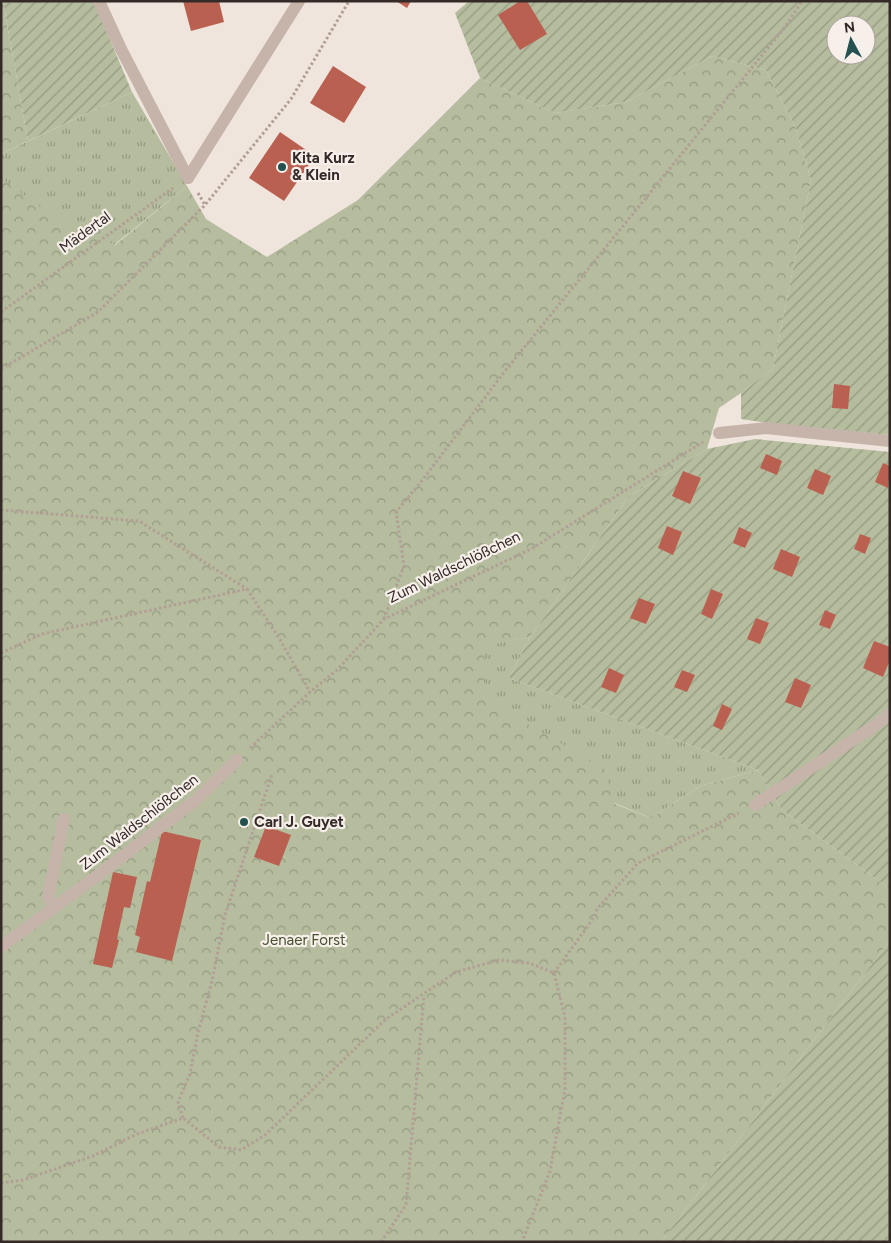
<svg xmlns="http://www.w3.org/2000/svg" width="891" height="1243" font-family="Figtree,sans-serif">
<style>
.grass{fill:url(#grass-tufts)}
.forest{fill:url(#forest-crowns)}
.garden{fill:url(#garden-furrows);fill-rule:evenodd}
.building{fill:#b96051}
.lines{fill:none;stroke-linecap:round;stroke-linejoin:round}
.path{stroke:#b29e94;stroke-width:3;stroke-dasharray:2.5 2.5;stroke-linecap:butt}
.lane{stroke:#c6b4aa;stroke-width:12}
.street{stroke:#c6b4aa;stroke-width:12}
.poi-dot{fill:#235150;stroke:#f7efe9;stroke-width:2}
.labels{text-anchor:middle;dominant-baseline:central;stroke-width:4.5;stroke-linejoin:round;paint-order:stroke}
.poi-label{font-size:15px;font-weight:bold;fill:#342b29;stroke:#f7efe9;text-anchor:start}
.street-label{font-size:15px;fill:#342b29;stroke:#f7efe9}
.park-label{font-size:15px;fill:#47502f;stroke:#f7efe9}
</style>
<defs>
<pattern id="grass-tufts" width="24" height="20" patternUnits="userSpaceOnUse" patternTransform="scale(1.25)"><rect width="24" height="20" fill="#b5bd9e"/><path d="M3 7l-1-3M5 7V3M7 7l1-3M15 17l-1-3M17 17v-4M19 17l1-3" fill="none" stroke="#949a81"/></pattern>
<pattern id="forest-crowns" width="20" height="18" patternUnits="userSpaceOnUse" patternTransform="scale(1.25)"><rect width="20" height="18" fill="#b5bd9e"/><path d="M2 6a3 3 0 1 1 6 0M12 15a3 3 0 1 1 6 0" fill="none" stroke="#949a81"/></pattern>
<pattern id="garden-furrows" width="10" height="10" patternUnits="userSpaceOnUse" patternTransform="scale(1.25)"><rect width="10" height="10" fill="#b5bd9e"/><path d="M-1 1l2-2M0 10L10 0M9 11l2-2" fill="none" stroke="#949a81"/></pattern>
</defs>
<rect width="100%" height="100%" fill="#efe5dd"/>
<!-- grass -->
<g class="grass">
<polygon points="132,92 187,186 104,253 1,318 1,154"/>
<polygon points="530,637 509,678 758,770 700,786 651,818 548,776 443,682 480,646"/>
</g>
<!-- forest -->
<g class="forest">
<polygon points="1,1 3,1 28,141 1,154"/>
<polygon points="712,56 766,70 795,126 811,180 773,368 741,393 719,408 707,449 629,496 530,637 484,646 487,701 604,768 615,804 651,818 700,786 758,770 782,810 890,889 890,940 661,1242 1,1242 1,178 54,217 115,245 187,186 206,219 267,257 358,200 480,78 555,113 626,102"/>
</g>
<!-- garden -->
<g class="garden">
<polygon points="3,1 94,1 132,92 28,141"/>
<path d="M469,1H890V435L775,424L741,419V393L773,368L811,180L795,126L766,70L712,56L626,102L555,113L480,78L455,13ZM836,25H866V55H836Z"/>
<polygon points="755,439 890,452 890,889 782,810 758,770 509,678 530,637 629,496 707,449"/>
<polygon points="890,940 890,1242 661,1242"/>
</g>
<!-- building -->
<g class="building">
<polygon points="183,1 219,1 224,22 191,31"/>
<polygon points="396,1 411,1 407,8"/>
<polygon points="520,1 527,1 547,34 520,50 498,15"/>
<polygon points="333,66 366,87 344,123 310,103"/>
<polygon points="280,132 315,156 284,201 249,178"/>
<polygon points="834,384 850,386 848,409 832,408"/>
<polygon points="766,454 782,461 777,475 760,468"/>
<polygon points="883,463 890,466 888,488 875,482"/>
<polygon points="815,469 831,476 823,495 807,488"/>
<polygon points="683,471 701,478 690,504 672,496"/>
<polygon points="667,526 682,532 673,555 658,548"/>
<polygon points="739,527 752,533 745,548 733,543"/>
<polygon points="860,534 871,538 865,554 854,549"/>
<polygon points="781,549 800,557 792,577 773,569"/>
<polygon points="711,589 723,594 712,619 701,614"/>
<polygon points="639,598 655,604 646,624 630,618"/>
<polygon points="825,610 836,615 830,629 819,625"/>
<polygon points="756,618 769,623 760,644 747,639"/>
<polygon points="874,641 890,647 890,660 883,677 863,668"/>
<polygon points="609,668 624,675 616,693 601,687"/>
<polygon points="682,670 695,675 687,692 674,687"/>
<polygon points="795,678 811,685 801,708 785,702"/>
<polygon points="722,704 732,709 722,730 713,726"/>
<polygon points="266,826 291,835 279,866 254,857"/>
<polygon points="162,831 201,840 172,961 136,952 140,937 135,935 147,881 150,882"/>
<polygon points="113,872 137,877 130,908 124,907 117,939 119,940 112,968 93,964"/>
</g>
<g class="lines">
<!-- path -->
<g class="path">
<polyline points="198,193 205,205"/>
<polyline points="1,312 173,188"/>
<polyline points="1,369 98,312 205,205 291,99 349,1"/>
<polyline points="1,510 139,521 247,589"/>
<polyline points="384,619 404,566 396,512 424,478 505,371 785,27 802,1"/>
<polyline points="1,653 42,634 247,589 279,638 310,692"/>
<polyline points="250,748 310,692 337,670 384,619 531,549 703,442"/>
<polyline points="554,973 595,916 597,909 638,863 739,813"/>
<polyline points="183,1118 178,1102 190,1074 198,1032 212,981 225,915 272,774"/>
<polyline points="1,1183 23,1180 93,1156 137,1134 183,1118 219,1147 241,1150 265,1135 386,1019 456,972 499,960 529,963 554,973 565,1017 565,1089 550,1171 522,1242"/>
<polyline points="381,1242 406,1205 424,995"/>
</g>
<!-- lane -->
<g class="lane">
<polyline points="719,433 766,428 890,441"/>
<polyline points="755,805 877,724 890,714"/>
<polyline points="54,908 48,897 64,819"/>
<polyline points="1,947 113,864 197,799 237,760"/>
</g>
<!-- street -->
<g class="street">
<polyline points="99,1 121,49 188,178"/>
<polyline points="188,178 299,1"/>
</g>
</g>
<!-- markers -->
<g class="poi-dot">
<circle cx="282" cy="167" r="5"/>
<circle cx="244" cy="822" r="5"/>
</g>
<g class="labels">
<!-- poi labels -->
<g class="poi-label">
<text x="292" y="158">Kita Kurz<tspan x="292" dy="17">&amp; Klein</tspan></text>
<text x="254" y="822">Carl J. Guyet</text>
</g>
<!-- street labels -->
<g class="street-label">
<text transform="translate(85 232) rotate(-36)">Mädertal</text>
<text transform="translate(454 567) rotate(-26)">Zum Waldschlößchen</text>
<text transform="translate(139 822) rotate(-38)">Zum Waldschlößchen</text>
</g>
<!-- park labels -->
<g class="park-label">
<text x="304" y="940">Jenaer Forst</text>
</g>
</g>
<!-- border -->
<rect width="891" height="1243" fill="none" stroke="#342b29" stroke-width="5"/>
<!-- north arrow -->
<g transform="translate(851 40) rotate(353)"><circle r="24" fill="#f7efe9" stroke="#a9a19c"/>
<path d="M0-4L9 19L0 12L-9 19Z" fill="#235150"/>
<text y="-8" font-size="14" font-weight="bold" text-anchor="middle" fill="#342b29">N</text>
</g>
</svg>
